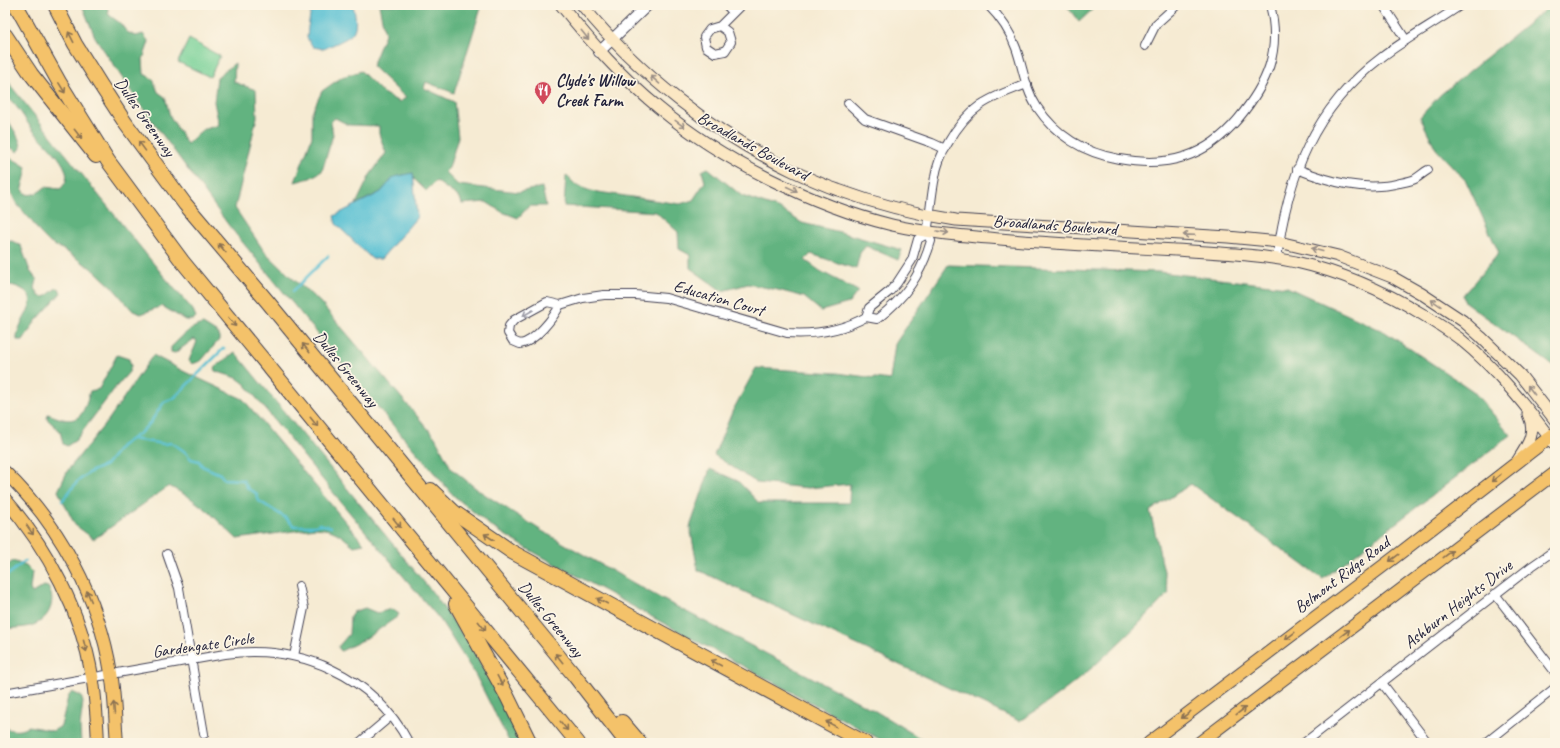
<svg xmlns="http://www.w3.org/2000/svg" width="1560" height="748" font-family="Caveat,sans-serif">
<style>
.green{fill:#78d198;stroke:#4d7a6a}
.forest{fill:#62b380;stroke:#426a5e}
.water{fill:#57c0d3;stroke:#3c7187}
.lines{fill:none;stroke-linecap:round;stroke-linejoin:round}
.stream{stroke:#57c0d3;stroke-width:2.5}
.minor-casing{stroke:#424052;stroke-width:10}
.tertiary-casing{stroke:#424052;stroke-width:12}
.secondary-casing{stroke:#424052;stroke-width:13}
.primary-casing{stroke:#424052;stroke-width:14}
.motorway-casing{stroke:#424052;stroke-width:16}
.minor{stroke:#fff;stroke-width:8}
.tertiary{stroke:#fff;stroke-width:10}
.secondary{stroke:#fbe7c3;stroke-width:11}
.primary{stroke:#f4c26a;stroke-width:12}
.motorway{stroke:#f4c26a;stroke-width:14}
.oneway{stroke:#998e86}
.oneway2{stroke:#8b7252}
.oneway3{stroke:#9c9ca7}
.labels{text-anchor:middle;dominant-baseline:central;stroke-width:3.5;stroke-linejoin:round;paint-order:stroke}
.poi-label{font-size:17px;font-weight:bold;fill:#22223b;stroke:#fcf5e5;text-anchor:start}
.street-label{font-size:17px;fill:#22223b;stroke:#fcf5e5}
</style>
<rect width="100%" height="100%" fill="#fcf5e5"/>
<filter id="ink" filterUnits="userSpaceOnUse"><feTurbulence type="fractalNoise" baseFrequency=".025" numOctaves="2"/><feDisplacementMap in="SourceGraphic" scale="8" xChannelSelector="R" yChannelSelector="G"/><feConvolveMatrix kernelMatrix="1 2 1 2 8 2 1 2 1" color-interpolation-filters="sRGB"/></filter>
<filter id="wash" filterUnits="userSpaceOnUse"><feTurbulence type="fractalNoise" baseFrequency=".012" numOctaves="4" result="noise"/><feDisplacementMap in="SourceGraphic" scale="16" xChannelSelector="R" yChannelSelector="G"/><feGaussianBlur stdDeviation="0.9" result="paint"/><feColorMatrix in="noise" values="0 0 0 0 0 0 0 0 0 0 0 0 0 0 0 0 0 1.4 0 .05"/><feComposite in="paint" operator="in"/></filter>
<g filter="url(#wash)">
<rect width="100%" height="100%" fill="#f6ebd3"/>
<!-- green -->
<polygon class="green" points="189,39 220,56 210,77 178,62"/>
<!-- forest -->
<g class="forest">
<polygon points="82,5 107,5 109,15 120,23 127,32 136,36 143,34 149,42 143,59 144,74 153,79 158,92 165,97 170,116 187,144 202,130 219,125 214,102 217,77 235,63 234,82 256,90 257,117 235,208 264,251 291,277 320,302 435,437 451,468 478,490 542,531 660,598 872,709 928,743 887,743 685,635 528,549 492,527 454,496 386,417 230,227 137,100 95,37"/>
<polygon points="379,5 482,5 454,93 426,82 424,88 454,102 458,137 449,168 445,172 458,185 519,192 542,187 546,206 529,206 518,218 502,212 486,202 462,204 460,198 436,181 426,191 414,179 413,173 394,177 381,192 356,204 370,175 386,153 379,134 379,126 349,125 335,118 331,122 333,135 322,171 310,178 295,182 312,137 312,112 322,91 342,77 361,71 383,93 399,102 406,98 372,66 385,34"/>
<polygon points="1066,5 1097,5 1079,22"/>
<polygon points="1551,5 1555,5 1555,367 1465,302 1463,295 1499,253 1466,181 1436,149 1420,117 1440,95"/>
<path d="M5,74L11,86L162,274L193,310L196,317L193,320H185L162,306L141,314L133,311L112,287L95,271L64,250L50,243L40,233L30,219L16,203L5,180V154C12,159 19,162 26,167V173L22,188L26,194C33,196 40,192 45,187L60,189C82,171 43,143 32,129C24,118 18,106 7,97L5,98Z"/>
<path d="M5,115C10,125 21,138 21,148L18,152L8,146L5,148Z"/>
<polygon points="708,168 742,196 780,209 802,223 840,232 902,250 898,260 866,246 860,253 856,269 811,254 805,260 820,271 858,291 849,303 821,311 804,297 778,290 748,284 722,291 690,268 690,255 679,249 678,232 656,212 564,206 566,175 577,186 591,191 680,204 693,200 705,182 702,171"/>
<path d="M12,241L21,246L30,271L37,280L35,288L39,296L45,297L55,289L59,288L61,293L35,322L23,340H17C15,321 46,300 20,288C15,286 10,284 5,286V242Z"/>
<path d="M948,265L1159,272L1287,287L1385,332L1473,391L1511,435L1323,579L1191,484L1150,511L1169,593C1123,640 1076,688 1019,721L698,570L690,527L710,469L738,481L759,503H849L850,484L808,488L757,483L714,455L733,410L756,368L837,373L890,380L895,344Z"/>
<path d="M203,324L219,334V340L201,361L192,364L189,361C191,354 195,348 197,341L194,339L175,353L171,352V347C180,339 190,326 203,324Z"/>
<polygon points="235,352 433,593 469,643 495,688 524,743 510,743 476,676 441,621 349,512 245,384 237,378 215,371 214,368"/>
<path d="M117,355L129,359L131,366L129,372L115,388L76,440L67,446L63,444L60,431L47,419L48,414C61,419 77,426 84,409C87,404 88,397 90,391L99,389Z"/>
<path d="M153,355L185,372L243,399L364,544L354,546C339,534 335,529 315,528L237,539L208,511L189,497L169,486L94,539L75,525L58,491L68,470L109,419Z"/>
<path d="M13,561L26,566L32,572L30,589L32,593L44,586L48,587C58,603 47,622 30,626C22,628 13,628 5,629V567Z"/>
<polygon points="365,608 377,613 392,609 399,614 397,617 365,639 341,651 338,647 349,634 350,617 353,612"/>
<path d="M72,692L81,696L83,702L80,727L81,743H10L5,741V728C14,731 20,732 29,726L53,731L61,726L68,697Z"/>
</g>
<!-- water -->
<g class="water">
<path d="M312,5H353C361,38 350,36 324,49L313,47L307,38L308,27Z"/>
<polygon points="413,173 417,217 381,259 372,259 336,224 334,216 381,192 394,177"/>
</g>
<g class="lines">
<!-- stream -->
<g class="stream">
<polyline points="293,291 328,256"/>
<path d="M132,439L164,444L171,443C177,446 187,452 191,459L199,461L202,466L220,474L224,479L243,480L248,489L256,493L259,501L286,518L294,526H315L319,524L331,527"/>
<polyline points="62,501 77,482 90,472 106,465 121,446 140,433 150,423 164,402 174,398 224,348"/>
<polyline points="5,577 25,561"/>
</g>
</g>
</g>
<g filter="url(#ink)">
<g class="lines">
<!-- minor casing -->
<g class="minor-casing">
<g id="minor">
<polyline points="726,5 733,12"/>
<path d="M988,5C1000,17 1010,31 1016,48C1023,67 1025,89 1037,107C1057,137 1085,153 1119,159C1168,168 1206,157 1238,119C1267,84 1282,51 1270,5"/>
<polyline points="1383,5 1406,40"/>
<polyline points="720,26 728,32 731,42 725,51 715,53 706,47 704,37 710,29 720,26 741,5"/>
<polyline points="1145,46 1156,24 1177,5"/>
<polyline points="848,103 865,119 932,143 945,149"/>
<path d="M1297,169C1330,182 1365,192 1400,183C1405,182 1411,181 1415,179C1420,176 1424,172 1428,170"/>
<path d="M927,234L931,241C921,275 905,298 877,319L866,317L869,308L890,291L897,283L912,260L918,239Z"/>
<path d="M927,234C930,215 931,196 935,177C937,164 942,153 948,143C969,106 988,98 1027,84"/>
<path d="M1277,259C1287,177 1314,108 1382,57C1407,38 1435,23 1461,5"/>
<path d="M560,305C554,317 535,342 520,344L513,341L508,333L509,326L514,320L547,302L560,305L583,298L604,295H635L666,298L787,333C816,335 841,331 866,317"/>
<polyline points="167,554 179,588 204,734"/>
<polyline points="1495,594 1555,672"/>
<polyline points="294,656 304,608 299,586"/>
<polyline points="1382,683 1428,743"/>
<path d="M10,692L225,654C300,644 373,675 409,743"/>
<polyline points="359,743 391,716"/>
<polyline points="1304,743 1532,566 1555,550"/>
<polyline points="1486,743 1555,688"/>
</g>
</g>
<!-- tertiary casing -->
<g class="tertiary-casing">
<polyline id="tertiary" points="599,52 648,5"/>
</g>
<!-- secondary casing -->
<g class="secondary-casing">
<g id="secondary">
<path d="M561,5C591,42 622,78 659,108C721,160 814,206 892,225C927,233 964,236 1000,239C1059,244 1118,247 1176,250C1216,253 1256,254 1296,262C1340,272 1383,290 1422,314C1435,322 1448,330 1460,339C1497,369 1527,407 1555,445"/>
<path d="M582,5C639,75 712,132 793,171C808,178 823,185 838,190C876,204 916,214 956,220L1228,237L1279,242L1338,256L1392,277L1422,294L1463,321L1481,337L1520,375L1555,420"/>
<path d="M1518,460C1528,445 1537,432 1528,414"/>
</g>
</g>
<!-- primary casing -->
<g class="primary-casing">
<g id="primary">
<path d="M5,472C60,525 99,598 111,673C115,696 115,720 117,743"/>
<path d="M5,499C48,549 81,611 92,676C96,698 97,721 98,743"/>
<polyline points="1149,743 1395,557 1555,433"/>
<polyline points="1199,743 1555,473"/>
</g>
</g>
<!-- motorway casing -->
<g class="motorway-casing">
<g id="motorway">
<polyline points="16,5 59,82 108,161 182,261 578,743"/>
<polyline points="55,5 75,44 100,84 126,124 185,204 267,301 574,675 627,743"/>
<polyline points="5,35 31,74 96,156"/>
<polyline points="431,490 454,512 512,552 865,743"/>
<polyline points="456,604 507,696 530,743"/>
<polyline points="622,722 640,743"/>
</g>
</g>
<!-- minor -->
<use href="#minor" class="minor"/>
<!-- tertiary -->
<use href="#tertiary" class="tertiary"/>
<!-- secondary -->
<use href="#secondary" class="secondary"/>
<!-- primary -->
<use href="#primary" class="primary"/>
<!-- motorway -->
<use href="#motorway" class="motorway"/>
</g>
<!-- one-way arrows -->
<defs><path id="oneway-shaft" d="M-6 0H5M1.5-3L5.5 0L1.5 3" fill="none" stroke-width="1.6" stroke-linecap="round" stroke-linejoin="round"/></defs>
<g class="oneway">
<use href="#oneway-shaft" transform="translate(585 35) rotate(51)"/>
<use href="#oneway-shaft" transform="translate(655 80) rotate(-139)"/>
<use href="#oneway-shaft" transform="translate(680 124) rotate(36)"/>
<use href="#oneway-shaft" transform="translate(792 189) rotate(25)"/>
<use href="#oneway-shaft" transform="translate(943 232) rotate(8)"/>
<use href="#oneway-shaft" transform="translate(1189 235) rotate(-178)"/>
<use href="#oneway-shaft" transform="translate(1317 250) rotate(-165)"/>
<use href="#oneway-shaft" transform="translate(1436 303) rotate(-146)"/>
<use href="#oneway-shaft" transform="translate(1531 390) rotate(-127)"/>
</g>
<g class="oneway2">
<use href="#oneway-shaft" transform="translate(71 37) rotate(-117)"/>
<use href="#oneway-shaft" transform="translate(62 88) rotate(58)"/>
<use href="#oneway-shaft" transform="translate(78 134) rotate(52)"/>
<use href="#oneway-shaft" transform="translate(142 146) rotate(-126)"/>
<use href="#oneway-shaft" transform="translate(222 248) rotate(-130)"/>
<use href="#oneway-shaft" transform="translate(232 322) rotate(50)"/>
<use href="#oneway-shaft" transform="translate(306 348) rotate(-129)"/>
<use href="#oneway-shaft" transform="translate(314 422) rotate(51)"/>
<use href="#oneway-shaft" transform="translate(1496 478) rotate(142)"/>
<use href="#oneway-shaft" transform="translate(397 523) rotate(51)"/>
<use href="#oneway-shaft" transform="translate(30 530) rotate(55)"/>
<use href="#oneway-shaft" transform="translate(489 537) rotate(-147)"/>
<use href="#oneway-shaft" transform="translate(1448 554) rotate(-37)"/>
<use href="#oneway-shaft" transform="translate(1394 558) rotate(143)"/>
<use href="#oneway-shaft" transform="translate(89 596) rotate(-113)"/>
<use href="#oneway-shaft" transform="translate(602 601) rotate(-152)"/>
<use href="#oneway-shaft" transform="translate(482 626) rotate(51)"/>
<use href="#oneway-shaft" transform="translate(1345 633) rotate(-37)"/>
<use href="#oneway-shaft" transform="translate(1290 636) rotate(143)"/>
<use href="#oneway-shaft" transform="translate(85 646) rotate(75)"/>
<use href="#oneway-shaft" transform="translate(559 658) rotate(-129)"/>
<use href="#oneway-shaft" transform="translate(716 663) rotate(-152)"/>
<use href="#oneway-shaft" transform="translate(500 681) rotate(62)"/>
<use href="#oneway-shaft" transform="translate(114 708) rotate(-94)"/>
<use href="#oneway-shaft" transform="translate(1241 711) rotate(-37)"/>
<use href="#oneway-shaft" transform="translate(1186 715) rotate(143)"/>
<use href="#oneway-shaft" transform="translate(831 724) rotate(-152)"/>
<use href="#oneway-shaft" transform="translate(564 726) rotate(51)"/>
</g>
<use class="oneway3" href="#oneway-shaft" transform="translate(528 313) rotate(150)"/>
</g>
<!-- icons -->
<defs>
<g id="restaurant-pin" transform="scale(0.9)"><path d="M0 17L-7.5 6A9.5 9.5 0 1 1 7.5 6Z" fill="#d1495b" stroke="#fcf5e5"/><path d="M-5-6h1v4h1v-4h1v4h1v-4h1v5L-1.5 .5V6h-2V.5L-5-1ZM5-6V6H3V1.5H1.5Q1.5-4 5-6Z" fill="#fff"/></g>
</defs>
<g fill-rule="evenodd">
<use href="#restaurant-pin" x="543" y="90"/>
</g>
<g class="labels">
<!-- poi labels -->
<g class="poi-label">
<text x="556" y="80">Clyde's Willow<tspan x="556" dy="20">Creek Farm</tspan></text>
</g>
<!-- street labels -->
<g class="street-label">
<text transform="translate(145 117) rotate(55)">Dulles Greenway</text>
<text transform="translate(753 146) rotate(29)">Broadlands Boulevard</text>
<text transform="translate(1055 225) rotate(4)">Broadlands Boulevard</text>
<text transform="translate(719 298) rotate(16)">Education Court</text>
<text transform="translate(346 369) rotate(51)">Dulles Greenway</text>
<text transform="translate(1342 575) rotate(-37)">Belmont Ridge Road</text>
<text transform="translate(1458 604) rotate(-38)">Ashburn Heights Drive</text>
<text transform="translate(551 619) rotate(51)">Dulles Greenway</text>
<text transform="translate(203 645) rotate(-8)">Gardengate Circle</text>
</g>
</g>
<!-- margin -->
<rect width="1560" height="748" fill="none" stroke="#fcf5e5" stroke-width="20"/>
</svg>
